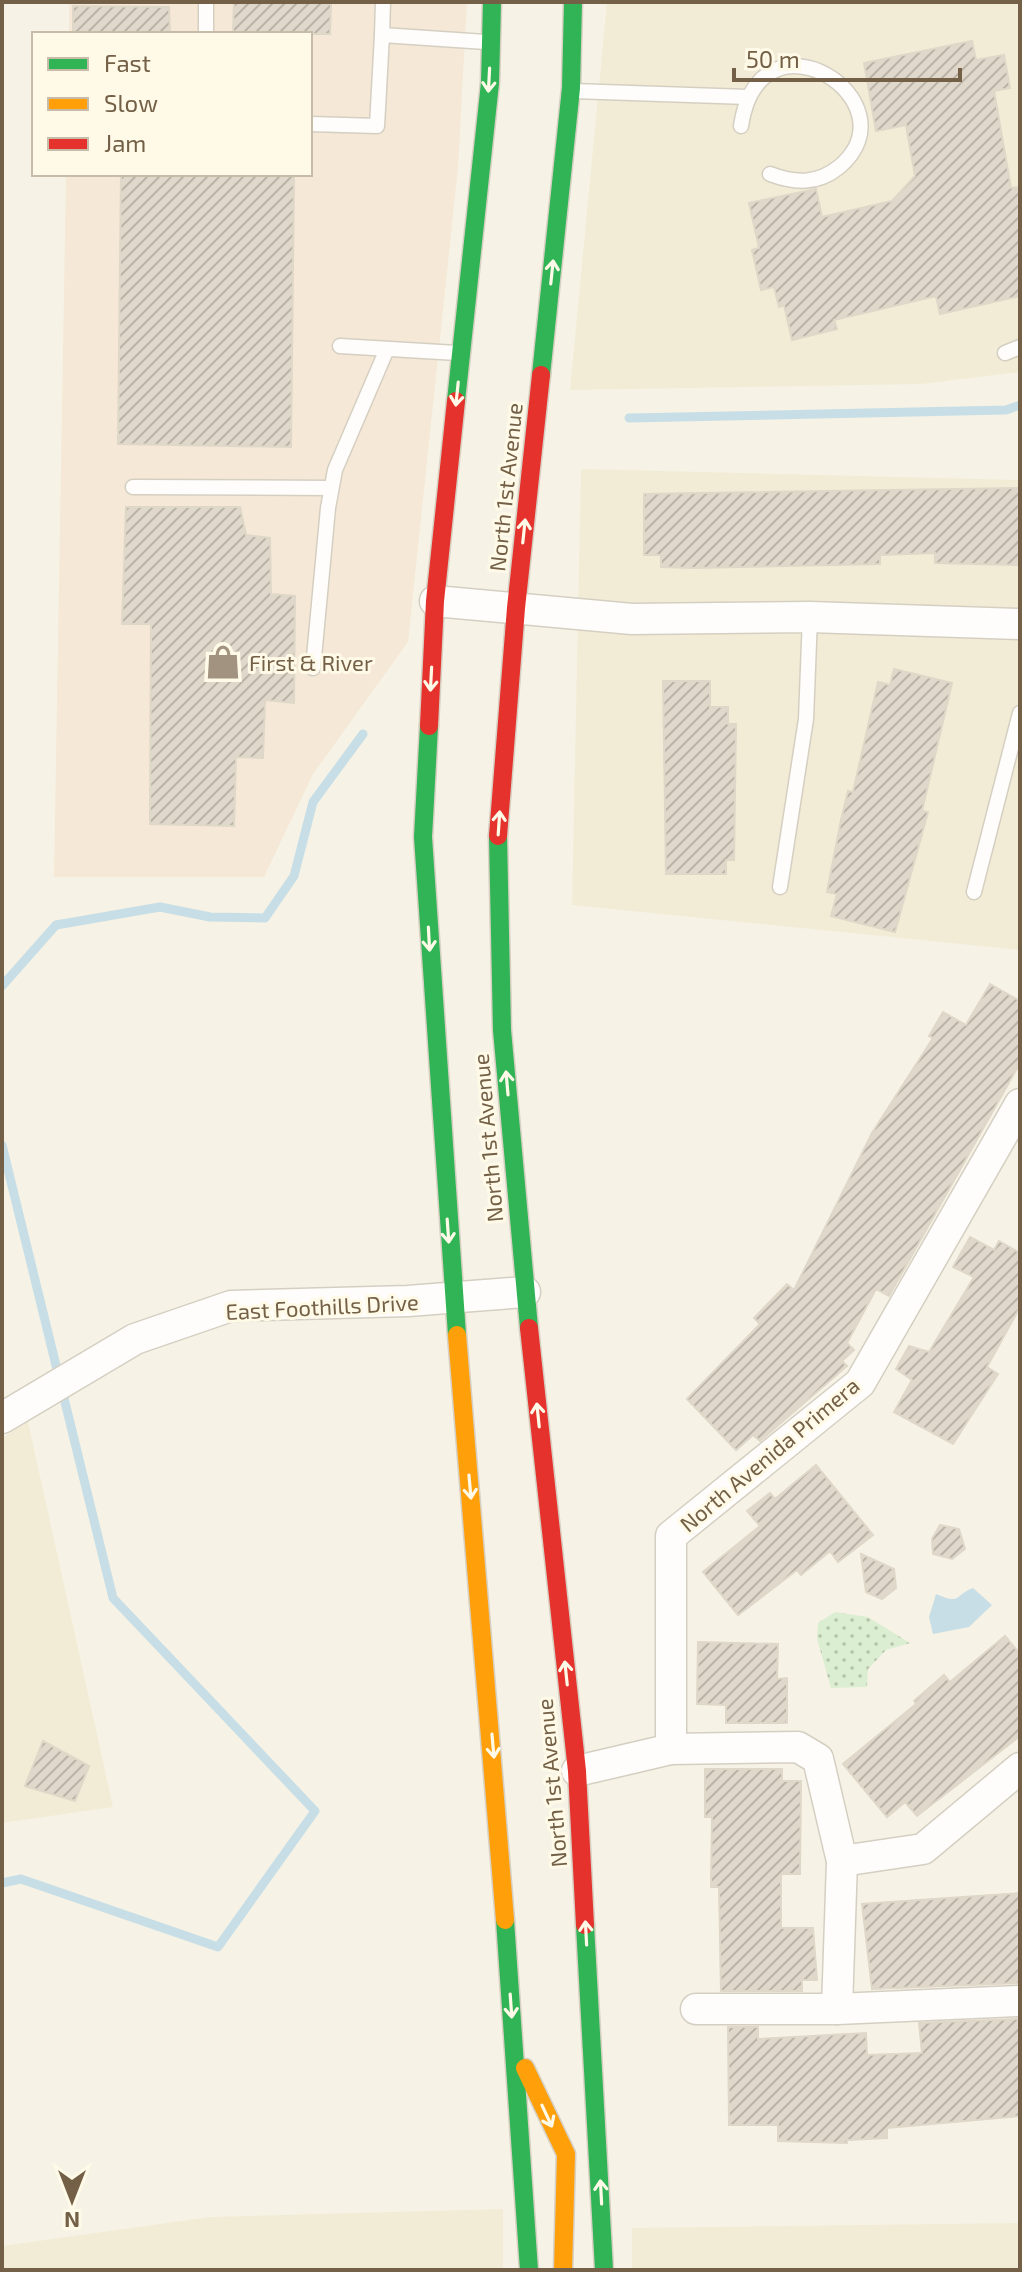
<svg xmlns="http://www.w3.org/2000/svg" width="1022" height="2272" font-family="'Exo 2',sans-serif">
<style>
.residential{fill:#f2ecd6}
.commercial{fill:#f5e8d6}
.grass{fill:url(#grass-dots)}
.water{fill:#c8dee6}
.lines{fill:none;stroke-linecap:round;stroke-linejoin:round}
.stream{stroke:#c8dee6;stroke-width:9}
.building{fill:url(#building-hatch);stroke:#dfd7c8;stroke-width:2}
.lane-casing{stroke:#d5cfc2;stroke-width:17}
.street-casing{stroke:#d5cfc2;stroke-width:33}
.fast-casing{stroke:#d7d0c3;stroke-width:21}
.slow-casing{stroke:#d7d0c3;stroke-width:21}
.jam-casing{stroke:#d7d0c3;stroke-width:21}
.lane{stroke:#fefdfb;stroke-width:14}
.street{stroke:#fefdfb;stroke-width:30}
.fast{stroke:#30b455;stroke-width:18}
.slow{stroke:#ff9f0a;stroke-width:18}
.jam{stroke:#e5322d;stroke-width:18}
.oneway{stroke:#fffae7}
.labels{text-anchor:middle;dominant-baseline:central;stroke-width:6;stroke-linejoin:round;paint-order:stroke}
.street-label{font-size:22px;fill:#736047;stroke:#fffae7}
.poi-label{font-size:22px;fill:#736047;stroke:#fffae7;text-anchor:start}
</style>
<defs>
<pattern id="grass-dots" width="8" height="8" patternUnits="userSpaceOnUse" patternTransform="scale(2)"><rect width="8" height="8" fill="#dceed1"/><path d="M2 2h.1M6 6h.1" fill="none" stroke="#b7c4ab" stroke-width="1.8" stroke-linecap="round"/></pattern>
<pattern id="building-hatch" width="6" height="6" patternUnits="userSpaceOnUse" patternTransform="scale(2)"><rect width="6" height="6" fill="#e0d9cb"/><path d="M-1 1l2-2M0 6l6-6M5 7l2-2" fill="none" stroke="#bab3a7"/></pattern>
</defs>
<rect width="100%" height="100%" fill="#f6f3e6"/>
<!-- residential -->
<g class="residential">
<polygon points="607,2 1020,2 1020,372 921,384 570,390"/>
<polygon points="581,469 1020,480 1020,950 572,905"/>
<polygon points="28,1422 113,1807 2,1823 2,1438"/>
<polygon points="503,2209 503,2270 2,2270 2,2246 210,2217"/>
<polygon points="1020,2223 1020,2270 632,2270 632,2228"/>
</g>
<!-- commercial -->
<polygon class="commercial" points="69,2 467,2 458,168 408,642 313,774 264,877 54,877 66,174 310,174 310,34 69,34"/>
<!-- grass -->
<polygon class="grass" points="835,1612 868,1617 910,1643 886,1650 868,1669 867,1687 831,1688 817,1639 818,1623"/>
<!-- water -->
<path class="water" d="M973,1588L992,1605L969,1627L933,1634L929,1617L936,1594C962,1605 953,1596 973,1588Z"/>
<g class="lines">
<!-- stream -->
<g class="stream">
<polyline points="629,418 1006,410 1020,405"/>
<polyline points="2,986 56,925 160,907 210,917 265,918 294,876 313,802 363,734"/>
<polyline points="2,1145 113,1598 315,1811 218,1947 21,1879 2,1883"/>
</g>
</g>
<!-- building -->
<g class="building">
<polygon points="234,2 331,2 330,34 233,34"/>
<polygon points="73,6 169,7 170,34 73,34"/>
<polygon points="972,41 976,60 1004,55 1010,88 994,91 1011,188 1020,187 1020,296 940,314 936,296 834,320 837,329 792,340 784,305 779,307 774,287 761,290 752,250 759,248 749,203 816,189 822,217 892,201 915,176 906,125 876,131 864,63"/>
<polygon points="121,174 294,176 291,447 118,444"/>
<polygon points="1020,488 1020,565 935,563 935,553 880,555 880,564 694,568 661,567 661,555 644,555 644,494"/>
<polygon points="126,507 240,507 246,535 270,538 271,594 295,596 294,703 265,700 263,758 236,757 234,826 150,824 151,624 122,624"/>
<polygon points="894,669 952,683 922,811 928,812 895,932 831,916 837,894 827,892 841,820 848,791 853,792 878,682 890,685"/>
<polygon points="663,681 710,681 710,707 728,707 728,724 736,724 734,860 726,860 726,874 666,874"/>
<polygon points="990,984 1020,1001 1020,1063 889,1296 876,1289 847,1343 854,1350 842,1361 847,1366 760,1441 753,1435 736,1450 687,1399 760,1324 754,1318 787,1284 794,1290 872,1133 933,1038 929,1036 943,1012 966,1025"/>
<polygon points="970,1237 994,1250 999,1241 1020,1253 1020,1307 987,1367 998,1374 953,1444 894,1412 912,1380 896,1369 909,1346 929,1352 974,1277 953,1267"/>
<polygon points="816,1465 873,1535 838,1562 830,1551 801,1575 797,1570 738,1615 703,1572 760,1526 747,1511 770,1493 775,1499"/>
<polygon points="940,1525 959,1529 965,1549 952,1559 933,1554 932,1539"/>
<polygon points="861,1554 894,1569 896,1588 882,1599 866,1592"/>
<polygon points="1005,1636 1020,1654 1020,1736 917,1816 905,1802 887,1817 843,1764 916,1704 914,1701 944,1675 950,1682"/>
<polygon points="698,1642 778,1644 777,1679 787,1678 787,1723 726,1723 726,1705 697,1704"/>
<polygon points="43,1741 89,1766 75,1801 25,1786"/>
<polygon points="705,1769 782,1769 782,1781 801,1781 800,1874 781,1874 781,1928 813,1928 817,1980 802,1980 802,1991 721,1991 719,1887 711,1887 712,1817 705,1817"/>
<polygon points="1020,1893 1020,1983 872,1989 862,1904"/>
<polygon points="1020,2019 1020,2116 887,2128 887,2138 847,2140 847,2143 778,2141 778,2125 729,2125 728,2027 758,2027 758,2039 866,2033 867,2055 922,2053 919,2023"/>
</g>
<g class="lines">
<!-- lane casing -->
<g class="lane-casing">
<g id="lane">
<polyline points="206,2 206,34"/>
<polyline points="382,35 383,2"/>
<polyline points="573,91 748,97"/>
<polyline points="310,124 377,126 382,35 486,42"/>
<path d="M741,126C760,0 917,102 839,167C817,185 794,183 770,174"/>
<polyline points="340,346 457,353"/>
<polyline points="1005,353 1020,347"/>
<polyline points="133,487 331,488"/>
<polyline points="313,668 328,508 335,470 387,349"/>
<polyline points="780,887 806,719 810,617"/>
<polyline points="974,892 1020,713"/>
</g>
</g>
<!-- street casing -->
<g class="street-casing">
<g id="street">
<polyline points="435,601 632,619 810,617 1020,624"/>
<polyline points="2,1418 135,1339 231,1306 408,1301 525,1292"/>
<polyline points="671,1749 671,1536 860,1383 1020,1104"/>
<polyline points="577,1771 671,1749 798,1747 818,1759 842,1861 837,2009"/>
<polyline points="842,1861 923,1849 1020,1768"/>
<polyline points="696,2009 837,2009 1020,2001"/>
</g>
</g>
<!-- fast casing -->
<g class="fast-casing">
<g id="fast">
<polyline points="541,375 571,88 573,2"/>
<polyline points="456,401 490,83 492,2"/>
<polyline points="429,726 423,837 457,1335"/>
<polyline points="498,836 502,1030 529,1328"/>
<polyline points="505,1920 529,2270"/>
<polyline points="585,1925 604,2270"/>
</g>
</g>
<!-- slow casing -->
<g class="slow-casing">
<g id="slow">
<polyline points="457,1335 505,1920"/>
<polyline points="525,2068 566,2154 563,2270"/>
</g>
</g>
<!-- jam casing -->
<g class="jam-casing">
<g id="jam">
<polyline points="429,726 435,601 456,401"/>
<polyline points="498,836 516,608 541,375"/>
<polyline points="529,1328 577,1771 585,1925"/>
</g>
</g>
<!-- lane -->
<use href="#lane" class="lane"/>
<!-- street -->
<use href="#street" class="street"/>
<!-- fast -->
<use href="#fast" class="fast"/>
<!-- slow -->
<use href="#slow" class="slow"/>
<!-- jam -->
<use href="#jam" class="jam"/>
</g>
<!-- one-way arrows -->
<defs><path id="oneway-shaft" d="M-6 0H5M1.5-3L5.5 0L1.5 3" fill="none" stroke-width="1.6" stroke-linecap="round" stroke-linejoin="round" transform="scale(2)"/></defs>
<g class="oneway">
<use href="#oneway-shaft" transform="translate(489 80) rotate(93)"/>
<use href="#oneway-shaft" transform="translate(552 272) rotate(-84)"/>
<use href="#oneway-shaft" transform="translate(457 394) rotate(96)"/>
<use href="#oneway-shaft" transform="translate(524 531) rotate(-84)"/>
<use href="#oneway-shaft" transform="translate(431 679) rotate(93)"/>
<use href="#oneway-shaft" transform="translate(499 823) rotate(-86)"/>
<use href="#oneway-shaft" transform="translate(429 939) rotate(87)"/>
<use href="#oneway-shaft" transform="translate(507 1083) rotate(-95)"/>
<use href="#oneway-shaft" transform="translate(448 1231) rotate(86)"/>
<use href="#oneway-shaft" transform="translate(538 1415) rotate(-96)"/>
<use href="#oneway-shaft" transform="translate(470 1487) rotate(85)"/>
<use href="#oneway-shaft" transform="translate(566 1673) rotate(-96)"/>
<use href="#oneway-shaft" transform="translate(493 1746) rotate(85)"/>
<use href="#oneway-shaft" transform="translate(586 1933) rotate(-93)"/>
<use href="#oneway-shaft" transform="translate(511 2006) rotate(86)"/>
<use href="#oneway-shaft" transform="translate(547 2116) rotate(65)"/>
<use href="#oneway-shaft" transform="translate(601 2192) rotate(-93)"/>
</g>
<!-- icons -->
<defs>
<g id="shop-bare" transform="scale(2.76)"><path d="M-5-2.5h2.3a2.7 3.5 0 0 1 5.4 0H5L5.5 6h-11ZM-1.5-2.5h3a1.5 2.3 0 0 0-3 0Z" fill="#a1937f" stroke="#fffae7" stroke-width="2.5" paint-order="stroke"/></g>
</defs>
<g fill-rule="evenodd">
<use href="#shop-bare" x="223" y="662"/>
</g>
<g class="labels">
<!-- street labels -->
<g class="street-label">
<text transform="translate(505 487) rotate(-84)">North 1st Avenue</text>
<text transform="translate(487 1138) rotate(-95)">North 1st Avenue</text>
<text transform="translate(322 1306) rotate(-3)">East Foothills Drive</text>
<text transform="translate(769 1454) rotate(-40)">North Avenida Primera</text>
<text transform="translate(551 1783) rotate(-95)">North 1st Avenue</text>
</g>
<!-- poi labels -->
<g class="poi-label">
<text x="249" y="662">First &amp; River</text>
</g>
</g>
<!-- border -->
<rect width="1022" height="2272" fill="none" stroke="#736047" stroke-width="8"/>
<!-- legend -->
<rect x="32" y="32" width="280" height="144" fill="#fffae7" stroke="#c7bca7" stroke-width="2"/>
<rect x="48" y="58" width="40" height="12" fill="#30b455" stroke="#c7bca7" stroke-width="2"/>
<text x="104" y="72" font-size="24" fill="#736047">Fast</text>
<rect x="48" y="98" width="40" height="12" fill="#ff9f0a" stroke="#c7bca7" stroke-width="2"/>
<text x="104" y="112" font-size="24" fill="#736047">Slow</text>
<rect x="48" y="138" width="40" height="12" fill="#e5322d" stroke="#c7bca7" stroke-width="2"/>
<text x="104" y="152" font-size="24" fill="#736047">Jam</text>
<!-- north arrow -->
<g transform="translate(72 2200) rotate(180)" stroke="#fffae7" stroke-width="6" paint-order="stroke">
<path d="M0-6L14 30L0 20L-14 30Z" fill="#736047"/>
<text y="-12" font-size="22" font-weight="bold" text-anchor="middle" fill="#736047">N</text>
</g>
<!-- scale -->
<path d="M734 68v12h226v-12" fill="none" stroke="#736047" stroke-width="4"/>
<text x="746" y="68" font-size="24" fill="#736047" stroke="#fffae7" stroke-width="6" paint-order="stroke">50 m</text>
</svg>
